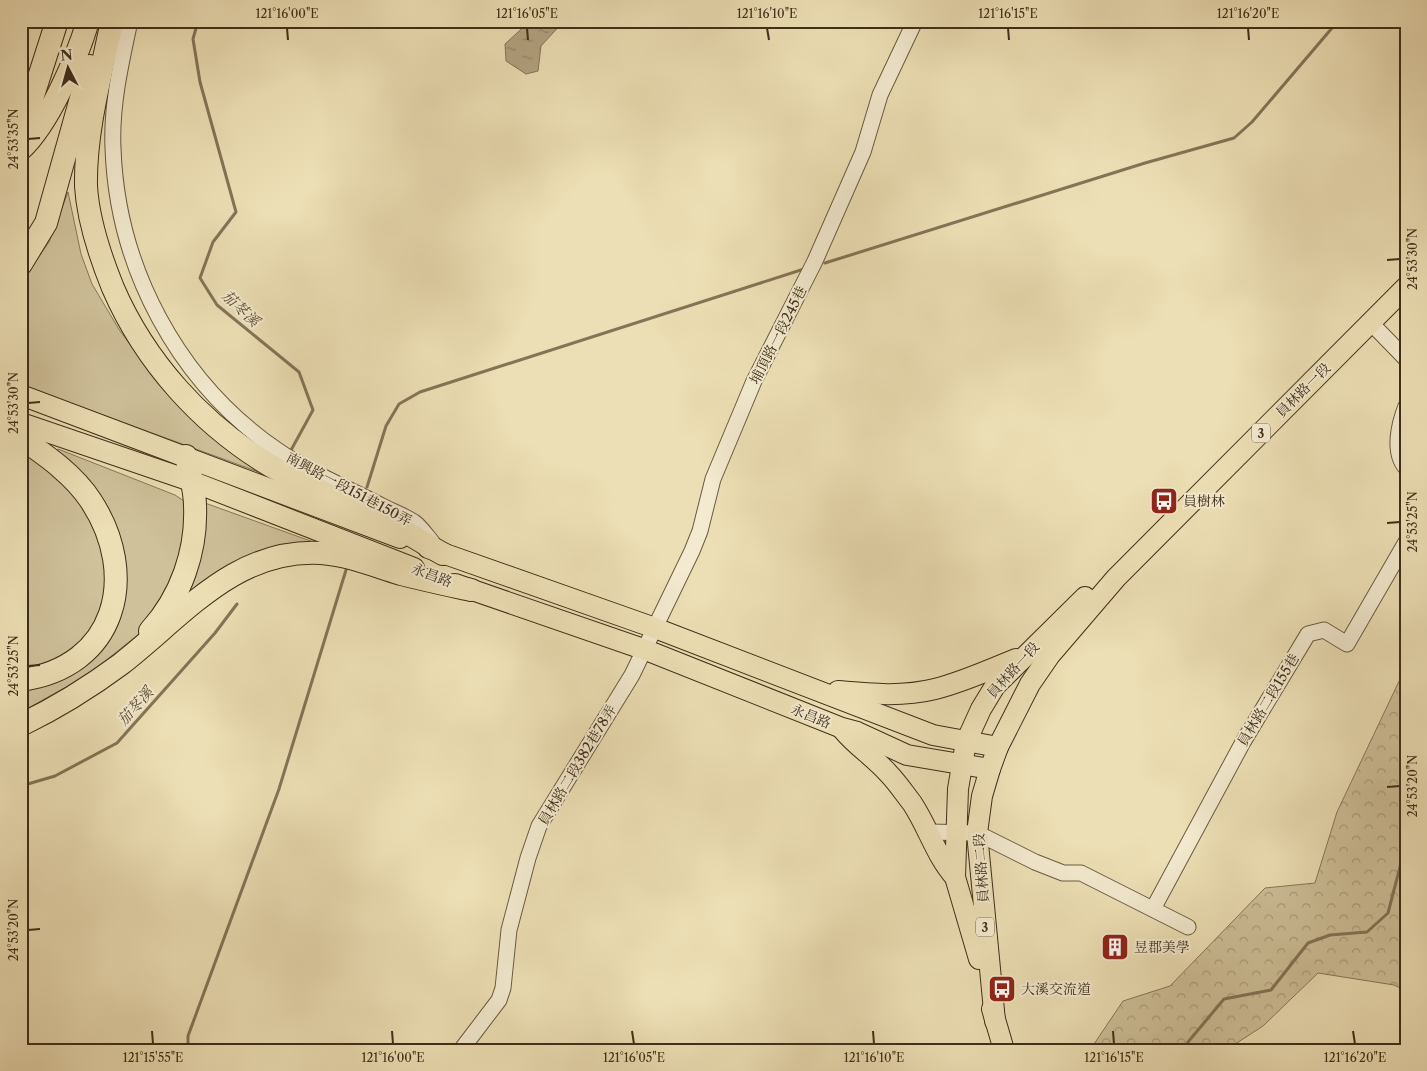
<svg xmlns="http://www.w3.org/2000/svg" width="1427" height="1071" font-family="'Libre Caslon Text','Noto Serif TC',serif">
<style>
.green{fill:#cfc19a;stroke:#87785a}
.forest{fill:url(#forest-crowns);stroke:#87785a}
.water{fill:url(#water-ripples);stroke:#847457}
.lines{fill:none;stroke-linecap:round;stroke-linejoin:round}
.stream{stroke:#847457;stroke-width:3}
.minor-casing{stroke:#6a5a40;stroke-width:17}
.major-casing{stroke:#3f2e19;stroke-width:22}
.highway-casing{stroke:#3f2e19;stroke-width:24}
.minor{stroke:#f3eacf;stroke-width:15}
.major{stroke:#eddfb5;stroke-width:20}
.highway{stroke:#eddfb5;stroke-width:22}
.ticks{fill:none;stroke:#3f2e19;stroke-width:2}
.labels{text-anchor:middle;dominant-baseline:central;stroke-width:4;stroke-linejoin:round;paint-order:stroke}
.shield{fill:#f3eacf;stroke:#756650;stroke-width:1}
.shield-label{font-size:12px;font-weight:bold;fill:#3f2e19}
.street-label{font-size:14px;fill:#3f2e19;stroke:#f3eacf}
.poi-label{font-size:14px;fill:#3f2e19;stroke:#f3eacf;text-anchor:start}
.water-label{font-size:15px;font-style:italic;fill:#5c4b33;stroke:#f3eacf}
.neatline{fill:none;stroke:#3f2e19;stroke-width:2}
.ticks-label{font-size:12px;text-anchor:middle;fill:#3f2e19}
</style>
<defs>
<pattern id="forest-crowns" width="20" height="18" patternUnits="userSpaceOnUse" patternTransform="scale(1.25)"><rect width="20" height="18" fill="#cfc19a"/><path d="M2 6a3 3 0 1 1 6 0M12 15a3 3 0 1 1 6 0" fill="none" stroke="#a99d7d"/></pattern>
<pattern id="water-ripples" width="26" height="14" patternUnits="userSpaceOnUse" patternTransform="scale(1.25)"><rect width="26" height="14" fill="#b2a380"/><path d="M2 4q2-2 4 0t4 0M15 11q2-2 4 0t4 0" fill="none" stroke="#928568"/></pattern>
</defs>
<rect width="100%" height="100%" fill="#eddfb5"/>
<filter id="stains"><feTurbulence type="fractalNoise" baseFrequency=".004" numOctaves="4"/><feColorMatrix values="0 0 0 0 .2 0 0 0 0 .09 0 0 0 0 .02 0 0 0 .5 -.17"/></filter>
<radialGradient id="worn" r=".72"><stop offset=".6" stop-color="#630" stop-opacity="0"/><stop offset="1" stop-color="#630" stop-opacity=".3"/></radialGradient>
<!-- green -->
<g class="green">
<polygon points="68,192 81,254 92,284 120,331 159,382 275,478 21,385 21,282 49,242"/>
<path d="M21,447C72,480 117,539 102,602C100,608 100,618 96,624C90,634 77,648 68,655C56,663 35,667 21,671Z"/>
<path d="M58,449L175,495L184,501L186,507L185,537L171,585L140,633L88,675L21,712V689C53,683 85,673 105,646C111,636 121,589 125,575L56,453Z"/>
<polygon points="205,503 330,548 192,596 187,592"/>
</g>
<!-- forest -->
<polygon class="forest" points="1406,659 1406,991 1394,985 1318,973 1263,1026 1226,1050 1090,1050 1123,1001 1170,986 1265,888 1315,883 1337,812 1402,675"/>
<!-- water -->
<polygon class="water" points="530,21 564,21 541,46 538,71 526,74 506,61 505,44"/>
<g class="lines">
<!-- stream -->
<g class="stream">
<polyline points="198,21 193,39 200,82 236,212 213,242 200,278 217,305 299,372 313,410 290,452"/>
<polyline points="825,263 1145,163 1234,138 1252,122 1338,21"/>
<polyline points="367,487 386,426 399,404 420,392 804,269"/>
<polyline points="21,786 55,776 117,743 215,633 237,604"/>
<polyline points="188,1050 188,1036 279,789 346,570"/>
<polyline points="1184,1050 1188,1042 1224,999 1271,990 1308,943 1330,935 1367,932 1388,913 1406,844"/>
</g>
<!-- minor casing -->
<g class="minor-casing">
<g id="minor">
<path d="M130,21C121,63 111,106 113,148C117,268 178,382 277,450C310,473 348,488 384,507C394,512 405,516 414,522C421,527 426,535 432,542"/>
<polyline points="1371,323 1406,359"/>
<path d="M1406,406C1399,424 1392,452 1406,468"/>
<polyline points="929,832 977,833 1035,862 1063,873 1081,873 1188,927"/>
<polyline points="1153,909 1243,742 1308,634 1324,630 1347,644 1406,542"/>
<polyline points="461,1050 499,1000 503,988 509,930 528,858 539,826 632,675 692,551 700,531 713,479 754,381 815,261 863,152 880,95 915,21"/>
</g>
</g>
<!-- major casing -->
<g class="major-casing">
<g id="major">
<polyline points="21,395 400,538"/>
<polyline points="21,423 191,481 414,568"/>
<polyline points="428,548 655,628 933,735 998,747"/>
<polyline points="455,584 646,650 842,728 857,732 907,755 990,769"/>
<path d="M838,691C871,694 903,697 935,689C963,682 989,670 1016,659"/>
<path d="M843,730C856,746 874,757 888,773C897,782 904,793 912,803C928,827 936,856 955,877"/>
<polyline points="979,959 955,877 958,789 966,742 981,709 995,686 1085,597"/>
<polyline points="992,1009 1004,1050"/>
<polyline points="995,1021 977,833 982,796 990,769 998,747 1030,684 1050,655 1116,578 1406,287"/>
</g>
</g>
<!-- highway casing -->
<g class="highway-casing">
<g id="highway">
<path d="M112,21C101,75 85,131 86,186C88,221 100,256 113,288C145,362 202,425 271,466C308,487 346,502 384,520C404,530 423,543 443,554"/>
<polyline points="21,133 57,21"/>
<path d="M21,149C49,123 77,58 88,21"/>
<polyline points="21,264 46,223 90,66"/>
<path d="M21,438C47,456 74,475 91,501C140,576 116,667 21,680"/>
<path d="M150,631C181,597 197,551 195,506C195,490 190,473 186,456"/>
<path d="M21,725C56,708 90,687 121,664C183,616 235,548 321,553C349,555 374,566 401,574C424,580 448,585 471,590"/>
</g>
</g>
<!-- minor -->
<use href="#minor" class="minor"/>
<!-- major -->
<use href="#major" class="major"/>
<!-- highway -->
<use href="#highway" class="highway"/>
</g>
<!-- ticks -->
<path class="ticks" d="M287,28L288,40M527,28L528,40M767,28L769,40M1008,28L1009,40M1248,28L1249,40M28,139L40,138M1387,260L1400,259M28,403L40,402M1387,523L1400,522M28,666L40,665M1387,787L1400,786M28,930L40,929M152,1031L153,1044M392,1031L393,1044M632,1031L634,1044M873,1031L874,1044M1113,1031L1114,1044M1353,1031L1355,1044"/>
<!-- icons -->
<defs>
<g id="bus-square" transform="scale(1.4375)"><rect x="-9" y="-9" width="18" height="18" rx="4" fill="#8f2418" stroke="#f3eacf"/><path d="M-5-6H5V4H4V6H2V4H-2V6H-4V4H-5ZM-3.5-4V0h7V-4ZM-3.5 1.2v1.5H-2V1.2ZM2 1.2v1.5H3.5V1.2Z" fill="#fff"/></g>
<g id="building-square" transform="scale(1.4375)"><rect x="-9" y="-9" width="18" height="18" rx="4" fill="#8f2418" stroke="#f3eacf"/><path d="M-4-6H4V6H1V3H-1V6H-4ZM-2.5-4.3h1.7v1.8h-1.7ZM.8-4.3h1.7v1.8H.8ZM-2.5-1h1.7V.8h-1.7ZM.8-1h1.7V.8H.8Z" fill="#fff"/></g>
</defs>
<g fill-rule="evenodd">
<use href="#bus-square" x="1164" y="501"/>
<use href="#building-square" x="1115" y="947"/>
<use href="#bus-square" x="1002" y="989"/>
</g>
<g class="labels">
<!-- shield labels -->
<g class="shield">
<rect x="1252" y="423.5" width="18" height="19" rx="4"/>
<rect x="976" y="917.5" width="18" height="19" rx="4"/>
</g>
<g class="shield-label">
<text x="1261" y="433">3</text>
<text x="985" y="927">3</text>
</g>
<!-- street labels -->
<g class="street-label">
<text transform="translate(778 335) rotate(-63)">埔頂路一段245巷</text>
<text transform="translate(1303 390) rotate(-45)">員林路一段</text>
<text transform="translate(349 489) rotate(28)">南興路一段151巷150弄</text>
<text transform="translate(432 575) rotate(21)">永昌路</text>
<text transform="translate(1013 670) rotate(-48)">員林路一段</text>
<text transform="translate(1268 700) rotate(-59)">員林路二段155巷</text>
<text transform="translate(811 716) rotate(22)">永昌路</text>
<text transform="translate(577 765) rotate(-59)">員林路二段382巷78弄</text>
<text transform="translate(981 868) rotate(-94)">員林路二段</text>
</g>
<!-- poi labels -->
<g class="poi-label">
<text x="1183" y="501">員樹林</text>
<text x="1134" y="947">昱郡美學</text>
<text x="1021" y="989">大溪交流道</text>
</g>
<!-- water labels -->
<g class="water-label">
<text transform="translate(241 308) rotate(43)">茄苳溪</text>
<text transform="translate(135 706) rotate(-48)">茄苳溪</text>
</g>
</g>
<!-- margin -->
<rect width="1427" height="1071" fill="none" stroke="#eddfb5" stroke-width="55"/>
<!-- north arrow -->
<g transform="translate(68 68) rotate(354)" stroke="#f3eacf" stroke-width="4" paint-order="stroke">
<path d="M0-4L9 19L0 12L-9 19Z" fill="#3f2e19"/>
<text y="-8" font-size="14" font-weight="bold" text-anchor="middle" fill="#3f2e19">N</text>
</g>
<rect x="28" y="28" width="1372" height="1016" class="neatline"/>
<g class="ticks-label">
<text x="287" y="18">121°16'00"E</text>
<text x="527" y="18">121°16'05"E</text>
<text x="767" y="18">121°16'10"E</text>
<text x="1008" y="18">121°16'15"E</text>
<text x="1248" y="18">121°16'20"E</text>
<text transform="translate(14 139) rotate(-90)" y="4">24°53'35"N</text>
<text transform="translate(1413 259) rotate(-90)" y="4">24°53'30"N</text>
<text transform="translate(14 403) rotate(-90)" y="4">24°53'30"N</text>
<text transform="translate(1413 522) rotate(-90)" y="4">24°53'25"N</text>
<text transform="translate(14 666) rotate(-90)" y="4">24°53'25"N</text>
<text transform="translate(1413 786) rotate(-90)" y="4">24°53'20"N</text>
<text transform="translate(14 930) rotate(-90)" y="4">24°53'20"N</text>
<text x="153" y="1062">121°15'55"E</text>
<text x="393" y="1062">121°16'00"E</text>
<text x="634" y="1062">121°16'05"E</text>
<text x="874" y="1062">121°16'10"E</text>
<text x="1114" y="1062">121°16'15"E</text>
<text x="1355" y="1062">121°16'20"E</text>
</g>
<rect width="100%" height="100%" filter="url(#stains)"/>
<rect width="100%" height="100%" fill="url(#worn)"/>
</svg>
